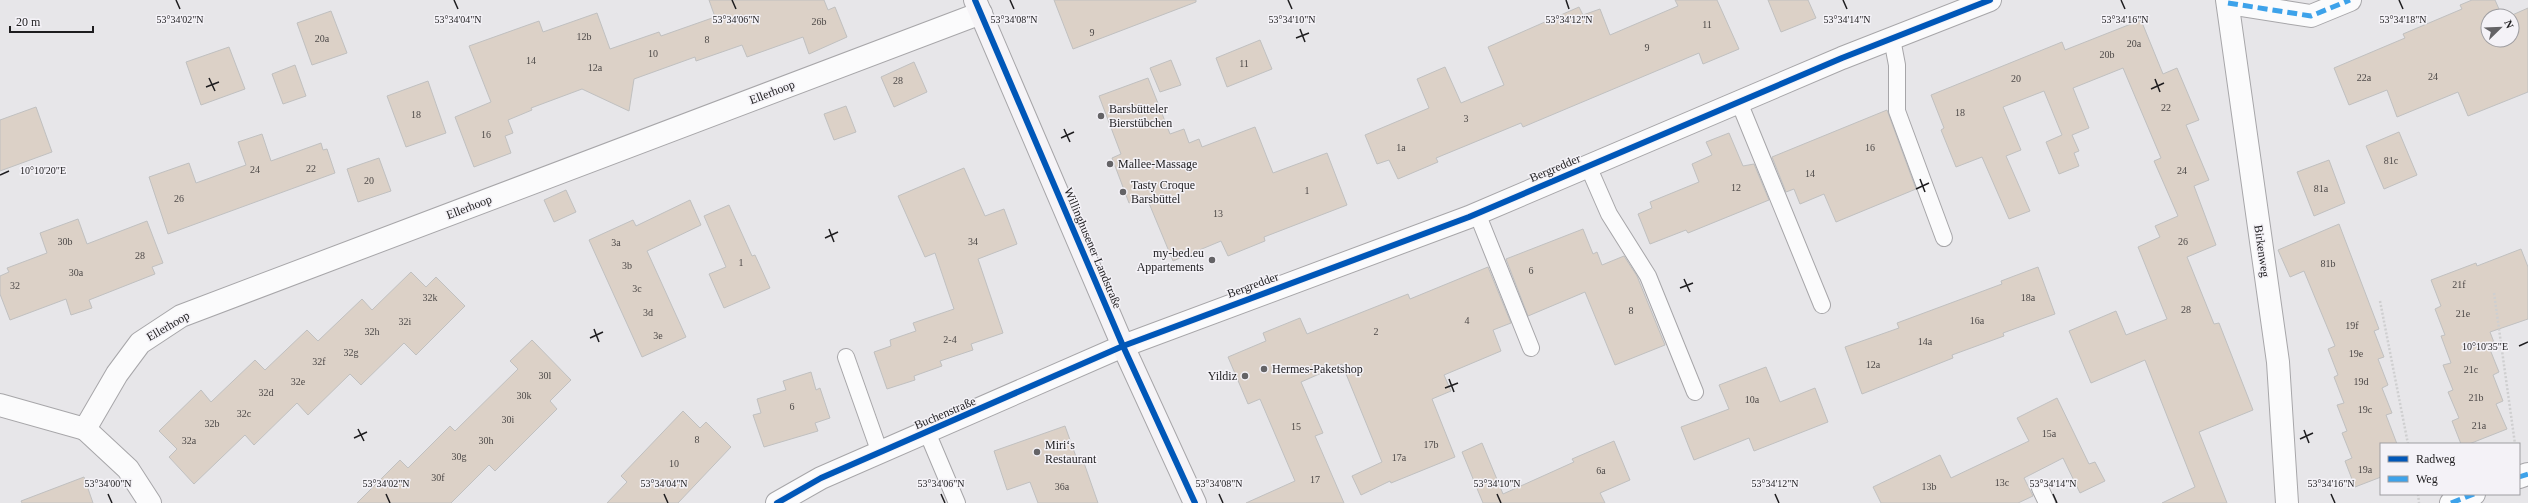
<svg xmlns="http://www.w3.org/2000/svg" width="2528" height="503" font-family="Georgia,serif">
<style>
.building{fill:#dcd1c7;stroke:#c0c0c0}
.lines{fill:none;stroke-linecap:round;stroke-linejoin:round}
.lane-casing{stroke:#a7a6a9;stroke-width:18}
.street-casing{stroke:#a7a6a9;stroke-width:24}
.secondary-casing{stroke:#a7a6a9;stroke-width:24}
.path{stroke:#cfcfd0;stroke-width:2.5;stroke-dasharray:2 2;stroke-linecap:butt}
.lane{stroke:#fbfbfc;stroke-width:16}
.street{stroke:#fbfbfc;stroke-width:22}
.secondary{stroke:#f6f4f7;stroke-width:22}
.quiet{stroke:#3da2ea;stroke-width:5;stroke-dasharray:10 5;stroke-linecap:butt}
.cycleway-casing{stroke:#f4f2f7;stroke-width:8}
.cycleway{stroke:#0057b8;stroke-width:6}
.ticks{fill:none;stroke:#1e1d1f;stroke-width:1.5}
.poi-dot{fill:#646366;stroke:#f4f2f7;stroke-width:1.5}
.labels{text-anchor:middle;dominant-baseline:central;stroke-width:3;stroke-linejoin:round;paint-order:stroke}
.number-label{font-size:10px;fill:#4e4a49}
.street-label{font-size:12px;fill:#1e1d1f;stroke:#f4f2f7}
.poi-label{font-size:12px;fill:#1e1d1f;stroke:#f4f2f7;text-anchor:start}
.ticks-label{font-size:10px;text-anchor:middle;fill:#1e1d1f;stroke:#f4f2f7;stroke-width:3;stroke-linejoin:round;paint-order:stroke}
</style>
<rect width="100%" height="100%" fill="#e7e6e9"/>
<!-- building -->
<g class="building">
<polygon points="709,0 824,0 828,10 835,7 847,37 809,54 803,37 747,57 742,45 696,61 695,57 634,79 629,111 582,89 531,108 532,110 508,120 513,133 505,136 511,153 474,167 455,117 491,102 469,46 539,21 543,32 597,13 610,49 659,32 661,36 715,17"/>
<polygon points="1054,0 1196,0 1196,2 1073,49"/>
<polygon points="1675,0 1717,0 1739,49 1703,64 1699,53 1523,127 1521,123 1436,158 1438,162 1398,179 1389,160 1377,164 1365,135 1429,108 1417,79 1445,67 1461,103 1504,85 1488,47 1579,7 1583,15 1600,9 1610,35 1678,6"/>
<polygon points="1768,0 1808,0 1816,18 1781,32"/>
<polygon points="2472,0 2495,0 2502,16 2488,16 2488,40 2512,40 2510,16 2528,8 2528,92 2468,116 2458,92 2397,117 2387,90 2349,105 2334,68 2405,38 2403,34 2462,9 2460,5"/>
<polygon points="331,11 347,53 312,65 297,23"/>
<polygon points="2141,20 2163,74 2177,68 2199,120 2186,125 2209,180 2194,186 2216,245 2187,257 2214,324 2219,323 2253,410 2199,432 2227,503 2162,503 2195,487 2145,360 2091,383 2069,331 2116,311 2126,335 2167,319 2138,247 2160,237 2155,226 2178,216 2154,161 2161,158 2123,68 2073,88 2089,128 2072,135 2079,151 2074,153 2079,166 2059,174 2046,142 2062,135 2044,91 2003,107 2021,150 2006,156 2030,211 2009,219 1982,157 1956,167 1941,130 1944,128 1931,95 2062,42 2065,50"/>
<polygon points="1260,40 1272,69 1227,87 1216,58"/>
<polygon points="229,47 245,89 201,105 186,62"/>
<polygon points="1171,60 1181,85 1160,92 1150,68"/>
<polygon points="914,62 927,92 894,107 881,77"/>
<polygon points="295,65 306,96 283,104 272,74"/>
<polygon points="1148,78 1170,134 1184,129 1189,143 1199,139 1202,147 1255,127 1273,173 1327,153 1347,205 1264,237 1265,241 1228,256 1221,241 1173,261 1146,196 1129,203 1112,158 1121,154 1099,96"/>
<polygon points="428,81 446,133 406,147 387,96"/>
<polygon points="846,106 856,132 834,140 824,114"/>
<polygon points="36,107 52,152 0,171 0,120"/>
<polygon points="1887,110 1916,189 1836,222 1824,194 1800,204 1794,189 1786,192 1772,157"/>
<polygon points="2399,132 2417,175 2384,189 2366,146"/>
<polygon points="1729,133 1743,166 1754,164 1769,200 1688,233 1686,230 1650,244 1638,214 1652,208 1650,202 1699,182 1692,164 1712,155 1706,142"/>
<polygon points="262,134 271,161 321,143 323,150 327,149 335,173 168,234 149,177 189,163 196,183 246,165 238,142"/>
<polygon points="379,158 391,191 358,202 347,169"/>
<polygon points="2329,160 2345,203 2314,216 2297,172"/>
<polygon points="964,168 985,216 1004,209 1017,244 978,259 1003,333 971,344 973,350 940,361 942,366 914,376 915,380 887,389 874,352 891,346 890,340 916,331 913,323 954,309 935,253 925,257 898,196"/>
<polygon points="566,190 576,212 554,222 544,200"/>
<polygon points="690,200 701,225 647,251 686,337 642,357 589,240 633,220 636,226"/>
<polygon points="729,205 752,256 755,255 770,288 724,308 709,274 726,267 704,216"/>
<polygon points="78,219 87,244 147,221 163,263 152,267 155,274 89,300 92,308 71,315 66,299 10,320 0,294 0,276 9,272 7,268 47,253 40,233"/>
<polygon points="2339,224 2379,329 2374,331 2384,357 2378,359 2388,385 2382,388 2392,413 2386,415 2397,444 2381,444 2381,477 2355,487 2345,461 2352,458 2342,433 2347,431 2337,405 2344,403 2334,377 2338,375 2328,349 2335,346 2304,271 2290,277 2278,250"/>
<polygon points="1583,229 1593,254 1597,252 1602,265 1624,256 1637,276 1665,345 1615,365 1585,292 1528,316 1506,259"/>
<polygon points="2521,249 2528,267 2528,319 2490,332 2495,345 2489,347 2499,372 2493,375 2503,401 2496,404 2507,429 2469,444 2461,444 2452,421 2459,418 2448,392 2453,390 2443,365 2451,363 2441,336 2445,335 2435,309 2441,306 2431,280 2476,263 2477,266"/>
<polygon points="1488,267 1511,323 1493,330 1501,351 1444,375 1451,391 1432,399 1455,457 1391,483 1390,481 1361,495 1352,476 1382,462 1342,364 1301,382 1323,433 1315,436 1344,503 1246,503 1295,481 1260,399 1248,404 1228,357 1266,341 1263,333 1300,318 1307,334 1408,294 1410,299"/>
<polygon points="2038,267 2055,314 2003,333 2004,336 1952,355 1953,358 1862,394 1845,347 1899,328 1897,323 2002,284 2001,281"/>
<polygon points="411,272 426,287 436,277 465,306 416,355 404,343 361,385 350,374 308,415 297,403 254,445 245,435 194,484 169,457 177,449 159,431 201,390 211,402 255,360 265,370 307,330 318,341 362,299 372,310"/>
<polygon points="532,340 571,380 550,401 557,409 495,471 489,465 451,503 357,503 400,460 408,468 450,426 455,431 518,369 510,361"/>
<polygon points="1766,367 1780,402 1815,388 1828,422 1754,451 1749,438 1694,460 1681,427 1729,409 1719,385"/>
<polygon points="811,372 816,390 820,388 830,418 815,423 818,431 764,447 753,415 761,413 757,399 786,390 783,381"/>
<polygon points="2057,398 2089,464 2095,462 2105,481 2080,493 2063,458 2024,478 2033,496 2018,503 1881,503 1873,487 1940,455 1951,478 2029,441 2017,418"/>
<polygon points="683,411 700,428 706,422 731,447 678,503 607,503 627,482 621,476"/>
<polygon points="1065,426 1079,465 1084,463 1098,503 1038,503 1030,482 1007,490 994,451"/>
<polygon points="1614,441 1630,480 1600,493 1605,503 1483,503 1462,452 1482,443 1503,494 1574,462 1572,459"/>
<polygon points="84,477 93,503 22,503 21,501"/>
</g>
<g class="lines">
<!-- lane casing -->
<g class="lane-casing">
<g id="lane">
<polyline points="1892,39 1897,65 1897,111 1944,238"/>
<polyline points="1739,102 1822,305"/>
<polyline points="1588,166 1609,214 1648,276 1695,392"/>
<polyline points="1477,213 1531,348"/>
<polyline points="846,357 880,453"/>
<polyline points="927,432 957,503"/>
<polyline points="2040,488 2047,503"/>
</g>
</g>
<!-- street casing -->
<g class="street-casing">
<g id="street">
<polyline points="2227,0 2278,362 2287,503"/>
<polyline points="2228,3 2311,16 2350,0"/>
<polyline points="0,405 85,429 117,374 140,343 181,316 981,13"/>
<polyline points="85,429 128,469 150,503"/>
<polyline points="2519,477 2528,474"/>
<polyline points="777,503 821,478 1123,346 1469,217 1842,58 1990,0"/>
<polyline points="2451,503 2474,494"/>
</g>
</g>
<!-- secondary casing -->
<g class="secondary-casing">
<polyline id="secondary" points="975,0 1123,346 1195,503"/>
</g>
<!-- path -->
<g class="path">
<polyline points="2494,293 2515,444"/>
<polyline points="2380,301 2408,444"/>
<polyline points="2418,494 2419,503"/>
</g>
<!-- lane -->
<use href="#lane" class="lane"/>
<!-- street -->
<use href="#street" class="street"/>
<!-- secondary -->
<use href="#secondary" class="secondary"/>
<!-- quiet -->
<g class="quiet">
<polyline points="2228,3 2311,16 2350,0"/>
<polyline points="2519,477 2528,474"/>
<polyline points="2451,503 2474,494"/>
</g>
<!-- cycleway casing -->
<g class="cycleway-casing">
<g id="cycleway">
<polyline points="975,0 1123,346 1195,503"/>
<polyline points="777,503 821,478 1123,346 1469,217 1842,58 1990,0"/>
</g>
</g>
<!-- cycleway -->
<use href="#cycleway" class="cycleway"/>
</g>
<!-- ticks -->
<path class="ticks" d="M176,0L180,9M454,0L458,9M732,0L736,9M1010,0L1014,9M1288,0L1292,9M1566,0L1569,9M1843,0L1847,9M2121,0L2125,9M2399,0L2403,9M1300,29L1305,42M1296,38L1309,33M209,78L215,91M2155,79L2160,92M206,87L219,82M2151,89L2164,83M1064,129L1070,142M1061,138L1074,132M0,175L9,171M1920,179L1925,192M1916,189L1929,183M829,229L834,242M825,238L838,232M1684,279L1690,292M1680,288L1693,283M594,329L599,342M590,338L603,332M2519,346L2528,342M1449,379L1454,392M1445,388L1458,383M358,429L364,441M2304,430L2309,443M354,438L367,432M2300,439L2313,433M108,494L112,503M386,494L390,503M664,494L668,503M941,494L945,503M1219,494L1223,503M1497,494L1501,503M1775,494L1779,503M2053,494L2057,503M2331,494L2335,503"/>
<!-- markers -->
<g class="poi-dot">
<circle cx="1101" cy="116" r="4"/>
<circle cx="1110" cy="164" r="4"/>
<circle cx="1123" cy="192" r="4"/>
<circle cx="1212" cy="260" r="4"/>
<circle cx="1264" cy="369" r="4"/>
<circle cx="1245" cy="376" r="4"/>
<circle cx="1037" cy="452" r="4"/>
</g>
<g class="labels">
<!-- number labels -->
<g class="number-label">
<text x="819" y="21">26b</text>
<text x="1707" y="24">11</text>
<text x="1092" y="32">9</text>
<text x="584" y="36">12b</text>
<text x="322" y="38">20a</text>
<text x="707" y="39">8</text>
<text x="2134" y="43">20a</text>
<text x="1647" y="47">9</text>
<text x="653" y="53">10</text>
<text x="2107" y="54">20b</text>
<text x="531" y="60">14</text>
<text x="1244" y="63">11</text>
<text x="595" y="67">12a</text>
<text x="2433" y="76">24</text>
<text x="2364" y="77">22a</text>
<text x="2016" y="78">20</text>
<text x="898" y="80">28</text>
<text x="2166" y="107">22</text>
<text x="1960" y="112">18</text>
<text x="416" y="114">18</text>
<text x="1466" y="118">3</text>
<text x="486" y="134">16</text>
<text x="1401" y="147">1a</text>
<text x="1870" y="147">16</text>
<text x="2391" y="160">81c</text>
<text x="311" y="168">22</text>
<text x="255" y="169">24</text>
<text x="2182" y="170">24</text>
<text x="1810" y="173">14</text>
<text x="369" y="180">20</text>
<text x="1736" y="187">12</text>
<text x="2321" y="188">81a</text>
<text x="1307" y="190">1</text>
<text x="179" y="198">26</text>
<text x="1218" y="213">13</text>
<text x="65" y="241">30b</text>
<text x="973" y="241">34</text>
<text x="2183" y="241">26</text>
<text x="616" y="242">3a</text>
<text x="140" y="255">28</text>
<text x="741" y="262">1</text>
<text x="2328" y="263">81b</text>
<text x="627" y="265">3b</text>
<text x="1531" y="270">6</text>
<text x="76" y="272">30a</text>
<text x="2459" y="284">21f</text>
<text x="15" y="285">32</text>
<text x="637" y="288">3c</text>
<text x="430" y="297">32k</text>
<text x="2028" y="297">18a</text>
<text x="2186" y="309">28</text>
<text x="1631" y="310">8</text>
<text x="648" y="312">3d</text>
<text x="2463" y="313">21e</text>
<text x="1467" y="320">4</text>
<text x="1977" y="320">16a</text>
<text x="405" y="321">32i</text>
<text x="2352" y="325">19f</text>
<text x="372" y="331">32h</text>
<text x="1376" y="331">2</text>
<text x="658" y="335">3e</text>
<text x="950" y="339">2-4</text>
<text x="1925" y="341">14a</text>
<text x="351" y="352">32g</text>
<text x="2356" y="353">19e</text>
<text x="319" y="361">32f</text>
<text x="1873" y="364">12a</text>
<text x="2471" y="369">21c</text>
<text x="545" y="375">30l</text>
<text x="298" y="381">32e</text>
<text x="2361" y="381">19d</text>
<text x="266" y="392">32d</text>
<text x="524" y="395">30k</text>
<text x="2476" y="397">21b</text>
<text x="1752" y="399">10a</text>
<text x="792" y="406">6</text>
<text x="2365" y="409">19c</text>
<text x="244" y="413">32c</text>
<text x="508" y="419">30i</text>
<text x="212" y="423">32b</text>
<text x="2479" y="425">21a</text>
<text x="1296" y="426">15</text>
<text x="2049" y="433">15a</text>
<text x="697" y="439">8</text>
<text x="189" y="440">32a</text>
<text x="486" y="440">30h</text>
<text x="1431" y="444">17b</text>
<text x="459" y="456">30g</text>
<text x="1399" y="457">17a</text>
<text x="674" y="463">10</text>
<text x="2365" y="469">19a</text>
<text x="1601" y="470">6a</text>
<text x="438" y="477">30f</text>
<text x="1315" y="479">17</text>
<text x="2002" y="482">13c</text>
<text x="1062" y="486">36a</text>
<text x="1929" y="486">13b</text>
</g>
<!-- street labels -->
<g class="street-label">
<text transform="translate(772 92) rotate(-21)">Ellerhoop</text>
<text transform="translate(1555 168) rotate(-23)">Bergredder</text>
<text transform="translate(469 207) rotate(-21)">Ellerhoop</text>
<text transform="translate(1093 248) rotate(67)">Willinghusener Landstraße</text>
<text transform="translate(2262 251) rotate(82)">Birkenweg</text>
<text transform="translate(1253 285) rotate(-20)">Bergredder</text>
<text transform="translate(168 326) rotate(-30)">Ellerhoop</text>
<text transform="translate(945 413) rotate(-23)">Buchenstraße</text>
</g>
<!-- poi labels -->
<g class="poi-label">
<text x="1109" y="109">Barsbütteler<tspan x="1109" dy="14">Bierstübchen</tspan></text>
<text x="1118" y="164">Mallee-Massage</text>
<text x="1131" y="185">Tasty Croque<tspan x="1131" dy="14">Barsbüttel</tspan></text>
<text x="1204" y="253" text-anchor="end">my-bed.eu<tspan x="1204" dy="14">Appartements</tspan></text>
<text x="1272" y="369">Hermes-Paketshop</text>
<text x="1237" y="376" text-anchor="end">Yildiz</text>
<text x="1045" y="445">Miri‘s<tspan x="1045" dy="14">Restaurant</tspan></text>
</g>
</g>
<g class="ticks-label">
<text x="180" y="23">53°34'02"N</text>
<text x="458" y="23">53°34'04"N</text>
<text x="736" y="23">53°34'06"N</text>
<text x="1014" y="23">53°34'08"N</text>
<text x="1292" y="23">53°34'10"N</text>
<text x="1569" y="23">53°34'12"N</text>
<text x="1847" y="23">53°34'14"N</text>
<text x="2125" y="23">53°34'16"N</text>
<text x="2403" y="23">53°34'18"N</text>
<text x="43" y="174">10°10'20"E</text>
<text x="2485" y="350">10°10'35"E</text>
<text x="108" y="487">53°34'00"N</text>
<text x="386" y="487">53°34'02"N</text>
<text x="664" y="487">53°34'04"N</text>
<text x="941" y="487">53°34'06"N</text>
<text x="1219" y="487">53°34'08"N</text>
<text x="1497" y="487">53°34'10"N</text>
<text x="1775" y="487">53°34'12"N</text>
<text x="2053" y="487">53°34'14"N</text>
<text x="2331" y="487">53°34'16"N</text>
</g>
<!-- legend -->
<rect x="2380" y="443" width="140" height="52" fill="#f4f2f7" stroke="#9e9da1"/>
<rect x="2388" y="456" width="20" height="6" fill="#0057b8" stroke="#9e9da1"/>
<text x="2416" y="463" font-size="12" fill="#1e1d1f">Radweg</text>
<rect x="2388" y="476" width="20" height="6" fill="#3da2ea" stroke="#9e9da1"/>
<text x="2416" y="483" font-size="12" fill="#1e1d1f">Weg</text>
<!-- north arrow -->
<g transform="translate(2500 28) rotate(67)"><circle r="19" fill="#f4f2f7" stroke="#9e9da1"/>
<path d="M0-3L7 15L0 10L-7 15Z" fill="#646366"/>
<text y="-6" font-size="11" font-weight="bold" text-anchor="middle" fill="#1e1d1f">N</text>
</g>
<!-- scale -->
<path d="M10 26v6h83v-6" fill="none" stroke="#1e1d1f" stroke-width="2"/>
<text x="16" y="26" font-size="12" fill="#1e1d1f" stroke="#f4f2f7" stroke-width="3" paint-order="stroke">20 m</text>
</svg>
